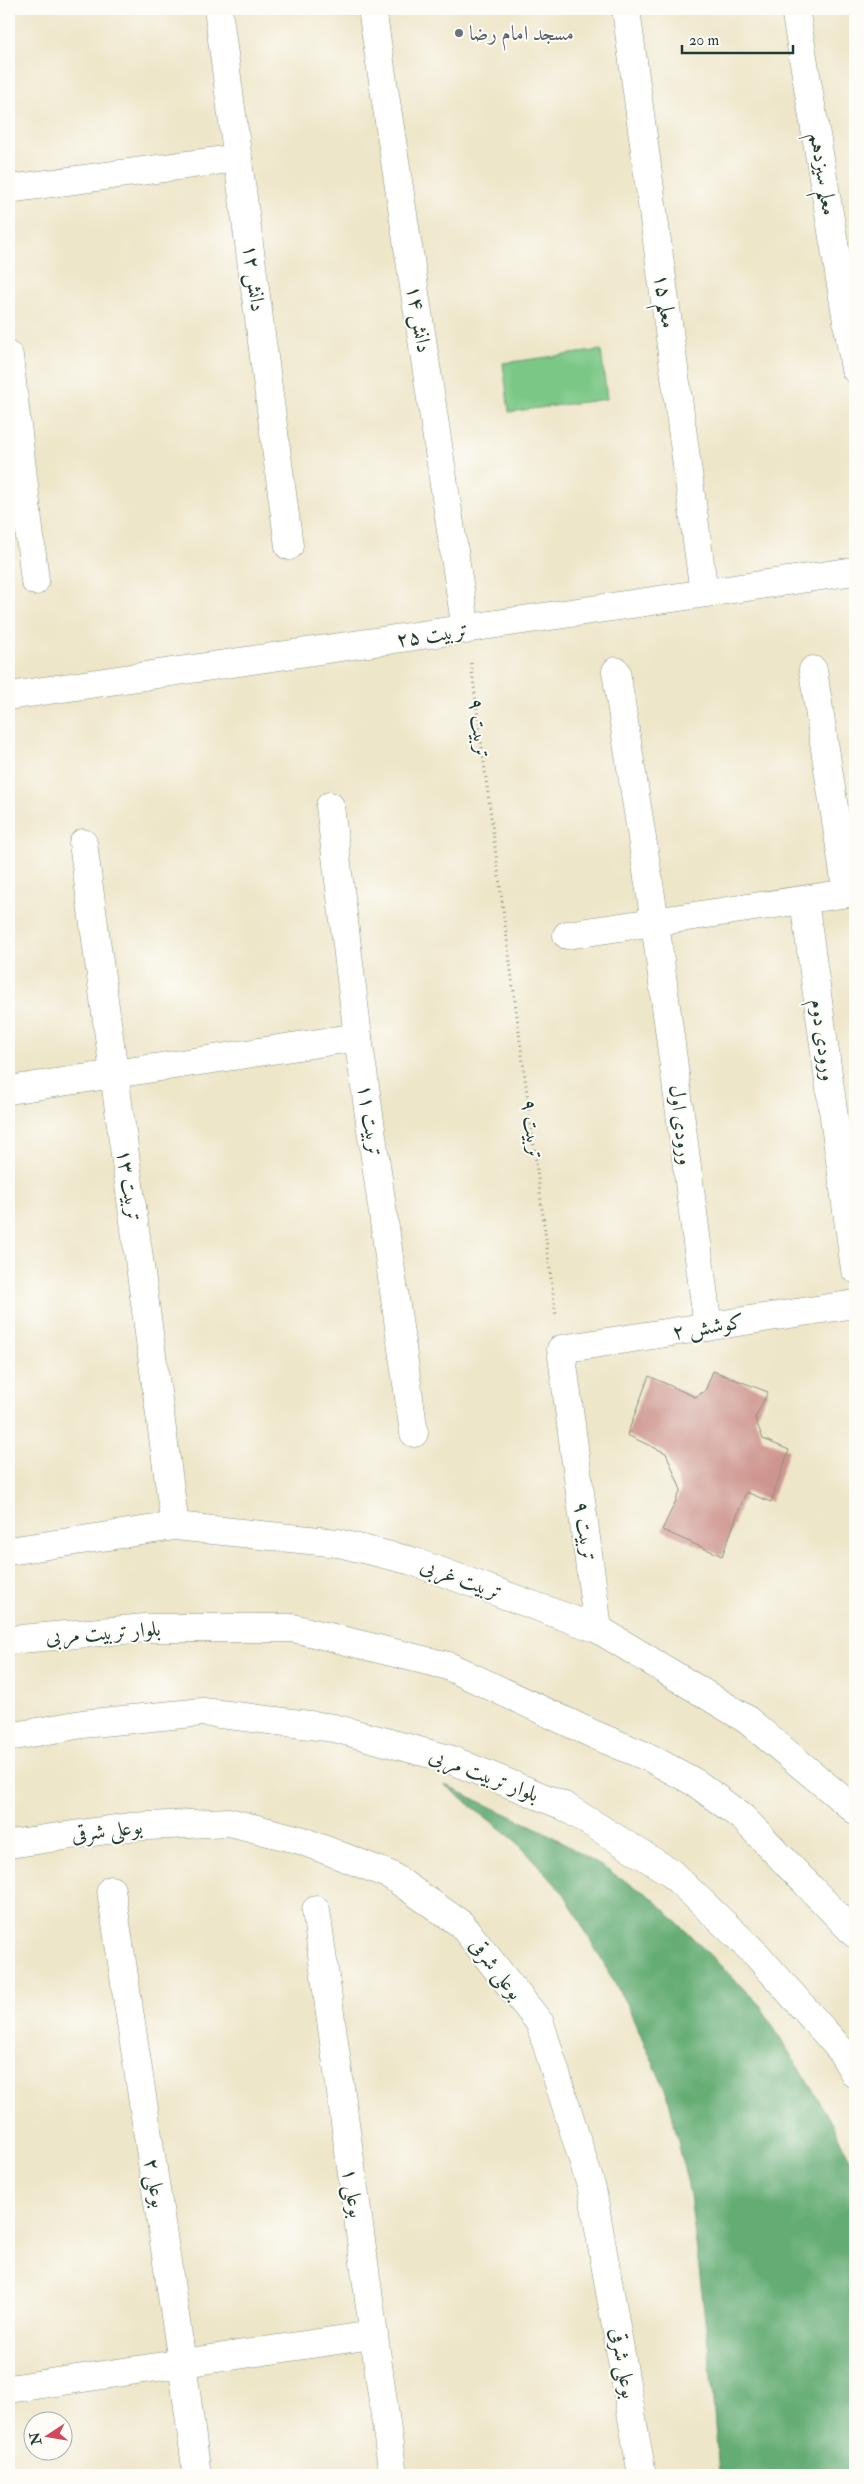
<svg xmlns="http://www.w3.org/2000/svg" width="864" height="2484" font-family="'IM FELL Double Pica',Amiri,serif">
<style>
.green{fill:#7ac786;stroke:#4c825d}
.forest{fill:#63ac73;stroke:#417454}
.building{fill:#cd958e}
.lines{fill:none;stroke-linecap:round;stroke-linejoin:round}
.minor-casing{stroke:#86927e;stroke-width:29}
.major-casing{stroke:#86927e;stroke-width:29}
.path{stroke:#86927e;stroke-width:3;stroke-dasharray:1 4;stroke-linecap:butt}
.minor{stroke:#fff;stroke-width:28}
.major{stroke:#fff;stroke-width:28}
.worship-dot{fill:#6b7280;stroke:#fdfcf7;stroke-width:2}
.labels{text-anchor:middle;dominant-baseline:central;stroke-width:4;stroke-linejoin:round;paint-order:stroke}
.worship-label{font-size:21px;fill:#5b616d;stroke:#fdfcf7;text-anchor:start}
.street-label{font-size:21px;fill:#1f3d34;stroke:#fdfcf7}
</style>
<rect width="100%" height="100%" fill="#fdfcf7"/>
<filter id="ink" filterUnits="userSpaceOnUse"><feTurbulence type="fractalNoise" baseFrequency=".02" numOctaves="2"/><feDisplacementMap in="SourceGraphic" scale="10" xChannelSelector="R" yChannelSelector="G"/><feConvolveMatrix kernelMatrix="1 2 1 2 8 2 1 2 1" color-interpolation-filters="sRGB"/></filter>
<filter id="wash" filterUnits="userSpaceOnUse"><feTurbulence type="fractalNoise" baseFrequency=".0096" numOctaves="4" result="noise"/><feDisplacementMap in="SourceGraphic" scale="20" xChannelSelector="R" yChannelSelector="G"/><feGaussianBlur stdDeviation="1.12" result="paint"/><feColorMatrix in="noise" values="0 0 0 0 0 0 0 0 0 0 0 0 0 0 0 0 0 1.4 0 .05"/><feComposite in="paint" operator="in"/></filter>
<g filter="url(#wash)">
<rect width="100%" height="100%" fill="#eee6c9"/>
<!-- green -->
<polygon class="green" points="601,350 607,399 509,412 503,363"/>
<!-- forest -->
<polygon class="forest" points="445,1785 547,1833 653,1898 760,2005 818,2099 855,2168 855,2475 719,2475 709,2352 690,2195 668,2096 628,2007 565,1895 517,1842"/>
<g id="blocks">
<!-- building -->
<polygon class="building" points="713,1371 768,1392 755,1418 763,1439 789,1450 771,1502 746,1492 722,1556 662,1530 681,1490 666,1453 627,1435 649,1376 695,1397 705,1391"/>
</g>
</g>
<g filter="url(#ink)">
<use href="#blocks" fill-opacity="0" stroke="#86927e" stroke-width="1"/>
<g class="lines">
<!-- minor casing -->
<g class="minor-casing">
<g id="minor">
<polyline points="218,9 289,546"/>
<polyline points="372,9 466,630"/>
<polyline points="626,9 704,593"/>
<polyline points="795,9 855,369"/>
<polyline points="9,189 238,158"/>
<polyline points="9,356 35,581"/>
<polyline points="813,670 847,893"/>
<polyline points="616,671 655,922 708,1327"/>
<polyline points="9,696 855,571"/>
<polyline points="330,806 358,1037 414,1433"/>
<polyline points="83,843 175,1526"/>
<polyline points="804,900 855,1269"/>
<polyline points="567,935 855,892"/>
<polyline points="9,1090 358,1037"/>
<polyline points="9,1551 175,1526 338,1543 412,1561 598,1629 746,1719 855,1810"/>
<polyline points="598,1629 561,1349 855,1304"/>
<polyline points="9,1844 129,1827 229,1822 300,1840 390,1875 461,1924 540,2023 592,2189 642,2475"/>
<polyline points="111,1890 182,2362 197,2475"/>
<polyline points="316,1910 393,2475"/>
<polyline points="9,2389 372,2335"/>
</g>
</g>
<!-- major casing -->
<g class="major-casing">
<g id="major">
<polyline points="9,1640 145,1628 293,1628 448,1666 595,1735 650,1758 696,1783 743,1818 855,1934"/>
<polyline points="9,1737 82,1724 203,1712 334,1728 449,1759 564,1806 670,1872 757,1955 840,2049 855,2074"/>
</g>
</g>
<!-- path -->
<polyline class="path" points="471,663 556,1316"/>
<!-- minor -->
<use href="#minor" class="minor"/>
<!-- major -->
<use href="#major" class="major"/>
</g>
</g>
<!-- markers -->
<circle class="worship-dot" cx="459" cy="33" r="5"/>
<g class="labels">
<!-- worship labels -->
<g class="worship-label">
<text x="469" y="33">مسجد امام رضا</text>
</g>
<!-- street labels -->
<g class="street-label">
<text transform="translate(823 174) rotate(81)">معلم سیزدهم</text>
<text transform="translate(254 278) rotate(83)">دانش ۱۲</text>
<text transform="translate(665 301) rotate(82)">معلم ۱۵</text>
<text transform="translate(419 319) rotate(81)">دانش ۱۴</text>
<text transform="translate(432 635) rotate(-8)">تربیت ۲۵</text>
<text transform="translate(479 728) rotate(83)">تربیت ۹</text>
<text transform="translate(823 1040) rotate(82)">ورودی دوم</text>
<text transform="translate(370 1120) rotate(82)">تربیت ۱۱</text>
<text transform="translate(681 1125) rotate(83)">ورودی اول</text>
<text transform="translate(532 1129) rotate(83)">تربیت ۹</text>
<text transform="translate(129 1185) rotate(82)">تربیت ۱۳</text>
<text transform="translate(708 1327) rotate(-9)">کوشش ۲</text>
<text transform="translate(585 1531) rotate(82)">تربیت ۹</text>
<text transform="translate(461 1579) rotate(20)">تربیت غربی</text>
<text transform="translate(103 1633) rotate(-4)">بلوار تربیت مربی</text>
<text transform="translate(484 1775) rotate(21)">بلوار تربیت مربی</text>
<text transform="translate(107 1831) rotate(-7)">بوعلی شرقی</text>
<text transform="translate(496 1969) rotate(52)">بوعلی شرقی</text>
<text transform="translate(155 2183) rotate(81)">بوعلی ۲</text>
<text transform="translate(353 2193) rotate(82)">بوعلی ۱</text>
<text transform="translate(623 2363) rotate(80)">بوعلی شرقی</text>
</g>
</g>
<!-- margin -->
<rect width="864" height="2484" fill="none" stroke="#fdfcf7" stroke-width="30"/>
<!-- north arrow -->
<g transform="translate(48 2436) rotate(258)"><circle r="24" fill="#fdfcf7" stroke="#a4b0a9"/>
<path d="M0-4L9 19L0 12L-9 19Z" fill="#d1495b"/>
<text y="-8" font-size="14" font-weight="bold" text-anchor="middle" fill="#1f3d34">N</text>
</g>
<!-- scale -->
<path d="M682 45v8h111v-8" fill="none" stroke="#1f3d34" stroke-width="2.5"/>
<text x="689" y="45" font-size="15" fill="#1f3d34" stroke="#fdfcf7" stroke-width="4" paint-order="stroke">20 m</text>
</svg>
